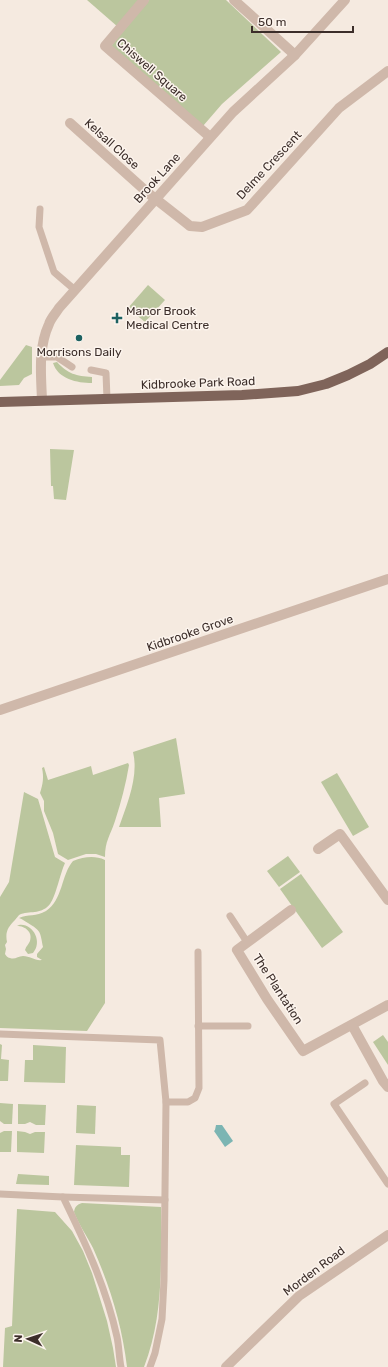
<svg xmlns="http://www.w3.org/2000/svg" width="388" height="1367" font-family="Rubik,sans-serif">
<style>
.green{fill:#bbc69e}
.water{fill:#7cb5b3}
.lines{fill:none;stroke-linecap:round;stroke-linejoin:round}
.service{stroke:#cfb8aa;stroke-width:7}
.minor{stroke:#cfb8aa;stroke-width:10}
.primary{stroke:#7f645a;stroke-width:10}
.poi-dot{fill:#1c6161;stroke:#fcf4ed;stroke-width:1.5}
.labels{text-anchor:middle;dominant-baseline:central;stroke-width:3;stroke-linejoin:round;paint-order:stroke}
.street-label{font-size:12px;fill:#3c2e2a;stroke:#fcf4ed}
.poi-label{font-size:12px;fill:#3c2e2a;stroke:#fcf4ed;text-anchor:start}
</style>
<rect width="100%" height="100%" fill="#f5eae0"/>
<!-- green -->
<g class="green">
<polygon points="87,0 139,0 118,27"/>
<polygon points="149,0 226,0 281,52 222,104 203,126 111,46"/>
<polygon points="148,285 165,300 145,322 128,308"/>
<polygon points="26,345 32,347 32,374 24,378 19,385 0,386 0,380"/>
<path d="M57,362C68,374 76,376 92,377V383C77,383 58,379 53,363Z"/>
<polygon points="50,449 74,450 66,500 54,499 53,486 51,486"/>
<path d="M176,738L185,794L159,798L161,827H119C127,804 139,776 133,752Z"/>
<path d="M128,763L129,765C126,784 121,802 115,821C110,836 105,841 105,857L96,854H86L68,860L58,854L53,833L44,811V801L40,793C43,784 44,777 42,768L44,767L48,780L91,766L93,775Z"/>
<polygon points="337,773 369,827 353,836 321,782"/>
<path d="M24,792L38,799L55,857L65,863C60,874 56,896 50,904C42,914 32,911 21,914C18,915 17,918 15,920C8,927 5,932 7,942L5,945L6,949L5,954C7,957 7,957 10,958C15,960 18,956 23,956C30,956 35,961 42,960L37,957V954L43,947C40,931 41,931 28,923C24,921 23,919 19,918C28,914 36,917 46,911C63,900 61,875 73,861C84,857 94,855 105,860V1003L87,1031L0,1028V897L9,882Z"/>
<polygon points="288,856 300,872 279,887 267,871"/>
<polygon points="301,874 343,932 322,948 280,889"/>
<path d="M19,925C33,923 43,942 33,953L28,954L25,950C26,946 29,944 30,941C33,932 25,926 17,926Z"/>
<polygon points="383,1035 388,1042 388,1065 373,1042"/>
<polygon points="0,1044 2,1045 1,1059 9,1060 8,1081 0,1081"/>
<polygon points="33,1045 66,1047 65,1083 24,1082 25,1060 33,1060"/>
<polygon points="0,1103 13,1104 12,1124 4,1124 0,1121"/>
<polygon points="18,1104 46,1105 45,1125 36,1125 30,1122 25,1124 18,1124"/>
<polygon points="77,1105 96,1106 95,1134 76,1133"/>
<polygon points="4,1131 12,1131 11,1152 0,1152 0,1133"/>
<polygon points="17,1131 25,1132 30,1134 35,1132 45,1132 44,1153 17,1152"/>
<polygon points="76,1145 121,1147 121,1155 130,1155 129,1187 74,1185"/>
<polygon points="18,1174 49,1176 49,1185 16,1184"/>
<path d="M82,1203L161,1207C161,1261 164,1316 144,1367H127C122,1325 110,1286 93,1248C87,1236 79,1225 74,1212C75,1207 76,1205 82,1203Z"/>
<polygon points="17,1209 55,1212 72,1231 83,1251 92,1273 107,1321 113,1348 116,1367 3,1367 5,1328 12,1326"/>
</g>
<!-- water -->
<polygon class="water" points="216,1125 222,1125 233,1141 225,1147 214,1131 215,1130"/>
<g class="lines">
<!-- service -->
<g class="service">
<polyline points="40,209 39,227 54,272 75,290"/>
<polyline points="41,357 57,357 72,367"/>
<polyline points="91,370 106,373 107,399"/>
<polyline points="230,916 247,942"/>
<polyline points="198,1026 248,1026"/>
<polyline points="0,1034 160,1040 166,1102 164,1280 162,1319 155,1353 150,1367"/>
<polyline points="365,1083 334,1104 388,1184"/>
<polyline points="166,1102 188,1102 195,1098 199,1088 198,952"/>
<path d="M0,1194L63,1197C85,1242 106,1287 117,1337C119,1346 119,1357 121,1367"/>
<polyline points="63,1197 165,1200"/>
</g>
<!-- minor -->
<g class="minor">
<polyline points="144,0 105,46 210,137"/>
<polyline points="234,0 295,55"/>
<polyline points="70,123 148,193 185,222 190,226 202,227 247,210 339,108 388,71"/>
<path d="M42,400C41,374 38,348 49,324C51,318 56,313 59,308L233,112L295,55L345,0"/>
<polyline points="0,710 388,579"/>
<polyline points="318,849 340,834 388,900"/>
<polyline points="291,910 237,950 267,999 303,1051 388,1005"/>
<polyline points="352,1025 383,1081 388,1087"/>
<polyline points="226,1367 299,1296 388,1235"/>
</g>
<!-- primary -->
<polyline class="primary" points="0,402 242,395 298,391 326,384 348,375 370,364 388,352"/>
</g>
<!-- markers -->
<g class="poi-dot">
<path d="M115 312h4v4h4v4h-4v4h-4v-4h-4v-4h4z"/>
<circle cx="79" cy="338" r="4"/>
</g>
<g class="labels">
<!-- street labels -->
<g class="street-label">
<text transform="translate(152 70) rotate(41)">Chiswell Square</text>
<text transform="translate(112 144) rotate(42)">Kelsall Close</text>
<text transform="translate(269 165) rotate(-47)">Delme Crescent</text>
<text transform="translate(157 178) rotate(-48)">Brook Lane</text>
<text transform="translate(198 383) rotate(-2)">Kidbrooke Park Road</text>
<text transform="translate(190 633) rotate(-19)">Kidbrooke Grove</text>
<text transform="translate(278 989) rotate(57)">The Plantation</text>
<text transform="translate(314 1271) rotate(-37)">Morden Road</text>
</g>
<!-- poi labels -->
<g class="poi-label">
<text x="126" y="311">Manor Brook<tspan x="126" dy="14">Medical Centre</tspan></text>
<text x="79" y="352" text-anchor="middle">Morrisons Daily</text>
</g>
</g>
<!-- north arrow -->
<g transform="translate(28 1339) rotate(273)" stroke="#fcf4ed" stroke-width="3" paint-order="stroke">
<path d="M0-3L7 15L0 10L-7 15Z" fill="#3c2e2a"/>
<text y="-6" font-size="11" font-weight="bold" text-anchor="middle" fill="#3c2e2a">N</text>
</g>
<!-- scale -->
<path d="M252 26v6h101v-6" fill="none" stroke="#3c2e2a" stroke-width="2"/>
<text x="258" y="26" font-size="12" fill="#3c2e2a" stroke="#fcf4ed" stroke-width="3" paint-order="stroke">50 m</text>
</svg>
